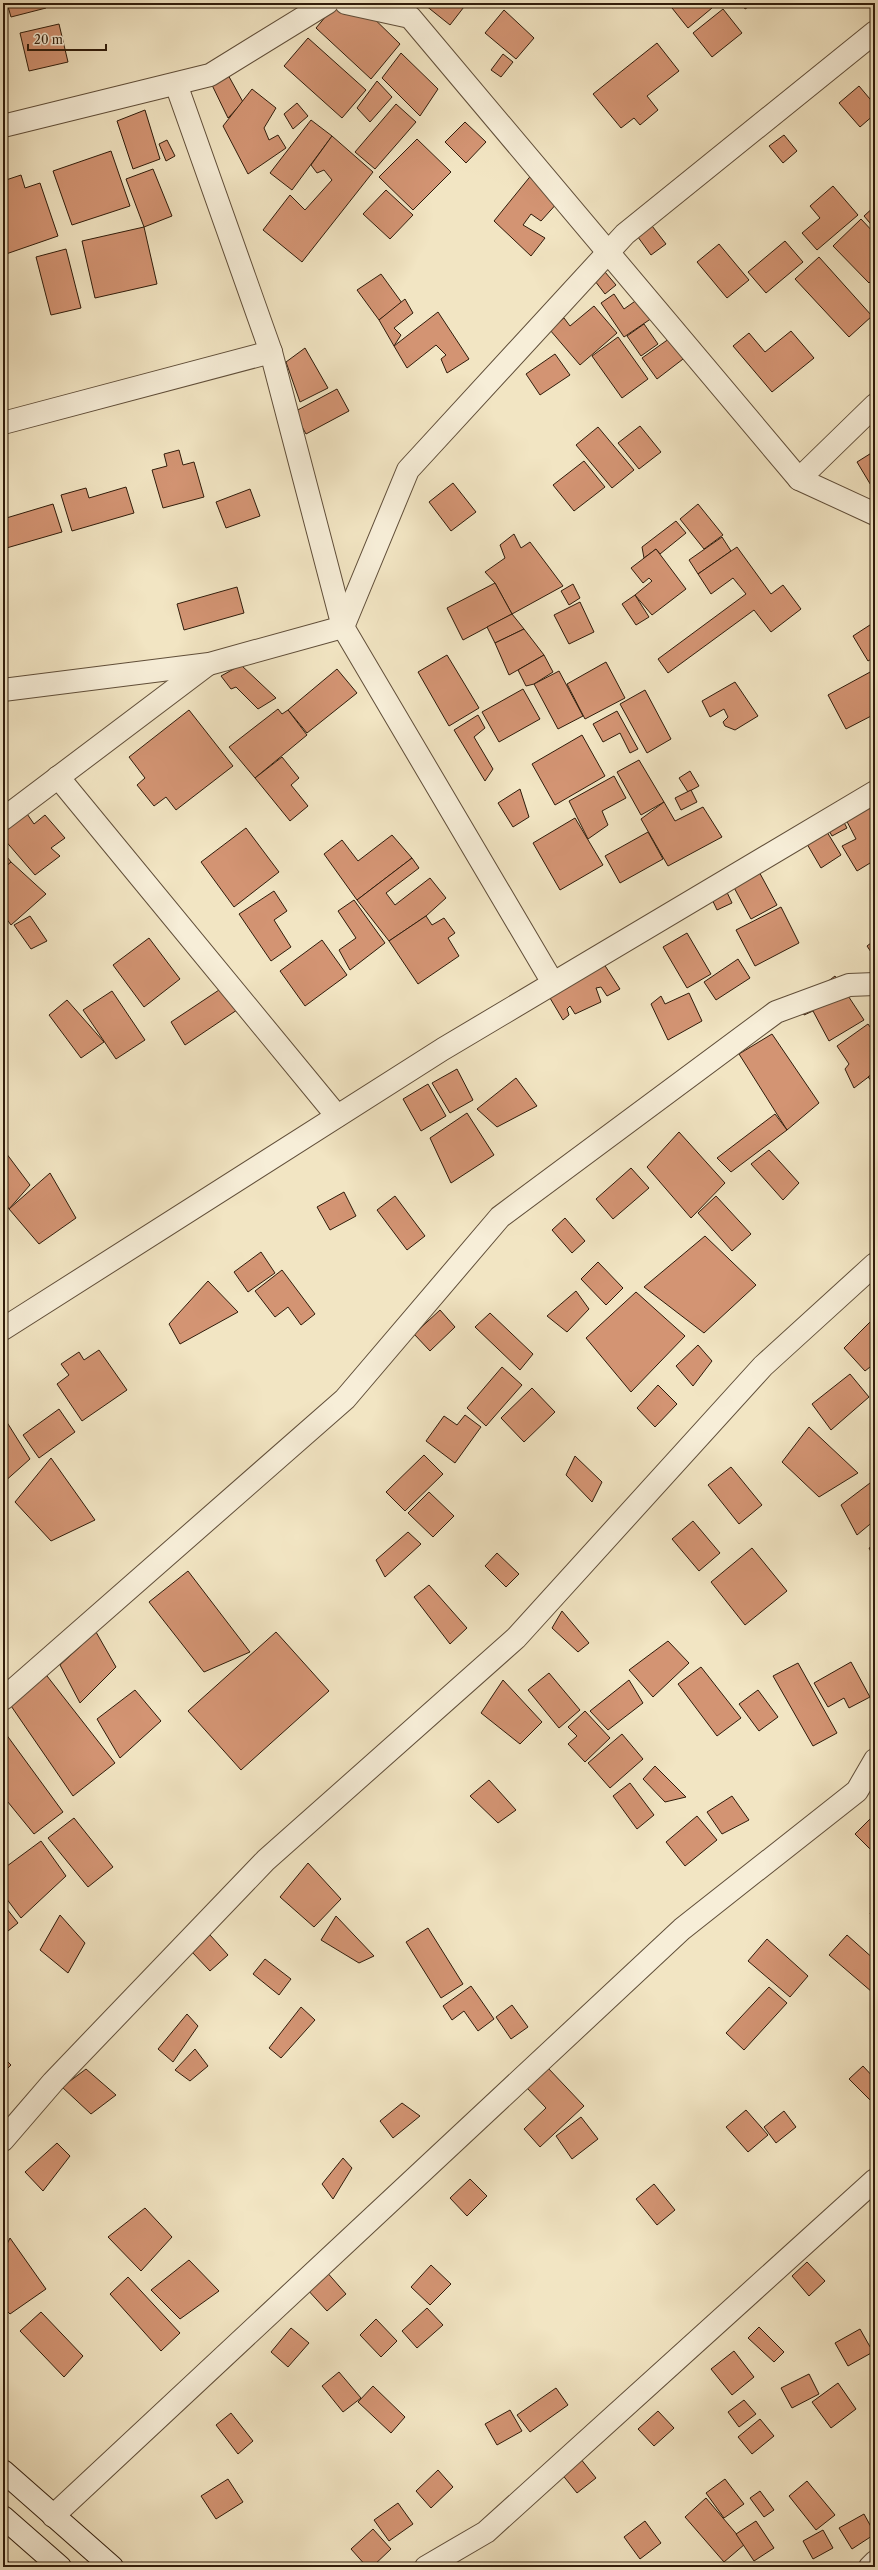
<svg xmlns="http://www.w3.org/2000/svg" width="878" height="2570" font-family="'Libre Caslon Text',serif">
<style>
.building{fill:#d39473;stroke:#301c0b}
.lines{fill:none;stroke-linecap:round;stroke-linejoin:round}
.street-casing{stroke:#604e39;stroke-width:24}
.secondary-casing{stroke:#301c0b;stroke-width:24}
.street{stroke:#f7eed8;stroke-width:22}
.secondary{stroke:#f7eed8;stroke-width:22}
</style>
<rect width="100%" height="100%" fill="#f2e5c3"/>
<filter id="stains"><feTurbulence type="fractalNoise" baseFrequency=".005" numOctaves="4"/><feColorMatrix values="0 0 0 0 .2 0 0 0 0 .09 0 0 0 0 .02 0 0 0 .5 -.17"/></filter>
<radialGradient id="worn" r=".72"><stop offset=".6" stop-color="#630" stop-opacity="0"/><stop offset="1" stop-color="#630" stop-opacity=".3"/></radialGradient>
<!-- building -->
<g class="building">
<polygon points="7,3 45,3 46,8 11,17"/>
<polygon points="337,3 358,3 400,44 371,79 316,28"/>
<polygon points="426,3 467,3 450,25 425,5"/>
<polygon points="668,3 708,3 712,8 688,28"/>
<polygon points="742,3 755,3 745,9"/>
<polygon points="723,9 742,33 712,57 693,33"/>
<polygon points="504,10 534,38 516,59 485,33"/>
<polygon points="59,24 68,62 29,71 20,33"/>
<polygon points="308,38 366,90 342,118 284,66"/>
<polygon points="657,43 679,71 647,96 658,110 640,125 634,118 621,128 593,94"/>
<polygon points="401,53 438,89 420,116 382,78"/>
<polygon points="503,54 513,62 501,77 491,70"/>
<polygon points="227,73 243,102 228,118 211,83"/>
<polygon points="377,81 392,97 370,122 357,108"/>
<polygon points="859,86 875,105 875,114 860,127 839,103"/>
<polygon points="252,89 276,108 264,128 269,140 278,135 286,148 248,174 223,126"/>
<polygon points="297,103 308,116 293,129 284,114"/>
<polygon points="396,104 416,122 375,169 355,152"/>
<polygon points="145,110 160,159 133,169 117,121"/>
<polygon points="311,120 332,136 292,190 270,173"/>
<polygon points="465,122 486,142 466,163 445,142"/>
<polygon points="784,135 797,151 783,163 769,146"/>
<polygon points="332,136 373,172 302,262 263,230 290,195 305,210 332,180 324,170 317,173 311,165"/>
<polygon points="417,139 451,172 413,210 379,177"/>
<polygon points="167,140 175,156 166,161 159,144"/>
<polygon points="111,151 130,206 72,225 53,171"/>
<polygon points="153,169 172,216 144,227 126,179"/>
<polygon points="533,173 559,201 541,221 531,214 523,225 545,238 531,256 494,221"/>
<polygon points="21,175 25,188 40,183 58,236 6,254 3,247 3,181"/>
<polygon points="833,186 858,215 817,250 802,233 820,218 810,206"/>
<polygon points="386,190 413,215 390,239 363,214"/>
<polygon points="875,206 875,229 864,216"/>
<polygon points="861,219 875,234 875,277 869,283 833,246"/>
<polygon points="649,222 666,244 651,255 635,233"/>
<polygon points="144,227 157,284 95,298 82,241"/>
<polygon points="785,241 803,262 766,293 748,272"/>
<polygon points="719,244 749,280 727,298 697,262"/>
<polygon points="66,249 81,308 51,315 36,257"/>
<polygon points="819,257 872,316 849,337 795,279"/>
<polygon points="605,272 616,285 605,294 595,281"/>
<polygon points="381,274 402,303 379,320 357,290"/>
<polygon points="614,294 624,309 641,297 655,316 624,337 601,303"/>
<polygon points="405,299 413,313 394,328 401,335 394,346 379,320"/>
<polygon points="594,306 617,333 580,365 550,330 564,318 570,326"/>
<polygon points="438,312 469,359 447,373 441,359 446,355 436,345 407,368 394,346"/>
<polygon points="644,324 658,344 641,356 627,336"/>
<polygon points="791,331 814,358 772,392 733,346 749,333 765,352"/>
<polygon points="673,336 687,356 657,379 642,358"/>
<polygon points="618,337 648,379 622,398 592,356"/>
<polygon points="305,348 328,388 300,402 286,362"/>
<polygon points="555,354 570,375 540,395 526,374"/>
<polygon points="337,389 349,411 306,434 294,412"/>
<polygon points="640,426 661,452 639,469 618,443"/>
<polygon points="598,427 634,470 612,488 576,445"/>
<polygon points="179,450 183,465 194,462 204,497 163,508 152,470 167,466 164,454"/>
<polygon points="873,452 875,455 875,492 857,462"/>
<polygon points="584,461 605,487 574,511 553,485"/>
<polygon points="453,483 476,512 451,531 429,502"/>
<polygon points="126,487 134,513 72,531 61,495 86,488 89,498"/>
<polygon points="250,489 260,516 226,528 216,502"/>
<polygon points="53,504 62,532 3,549 3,519"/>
<polygon points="698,504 723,535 704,549 680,519"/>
<polygon points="676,521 686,533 660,554 656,549 644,558 642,547"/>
<polygon points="514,534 521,548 530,542 563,586 512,614 495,583 485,572 505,558 500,545"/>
<polygon points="722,537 731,551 698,574 689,560"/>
<polygon points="737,547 771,594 783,585 801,609 771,632 754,610 668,673 658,659 746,594 733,578 711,594 698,574"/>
<polygon points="656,549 686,589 652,615 635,595 652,581 649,578 643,583 631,568"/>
<polygon points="495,583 512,614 463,640 447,608"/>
<polygon points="573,584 580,598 569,605 561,591"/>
<polygon points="237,587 244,613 184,630 177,604"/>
<polygon points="635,595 649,617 636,625 622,604"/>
<polygon points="580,602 594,632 569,644 554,615"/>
<polygon points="512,614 524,629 495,643 487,627"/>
<polygon points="873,623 875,657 868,661 853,636"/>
<polygon points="524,629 544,655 509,675 495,643"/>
<polygon points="447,655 479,708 449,726 418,672"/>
<polygon points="544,655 553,672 534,684 526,686 518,670"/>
<polygon points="606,662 625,698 585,719 567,684"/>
<polygon points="241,665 276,698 258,709 236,687 231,689 221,676"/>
<polygon points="337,669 357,693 307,733 288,710"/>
<polygon points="559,671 583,716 558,729 534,684"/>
<polygon points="872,671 875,678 875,714 846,729 828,695"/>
<polygon points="735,682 758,716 735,730 725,726 723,722 728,717 724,709 710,717 702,701"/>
<polygon points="523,689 540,719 499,742 482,712"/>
<polygon points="645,690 671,739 647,753 620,704"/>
<polygon points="278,709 282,714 288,710 307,735 255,778 229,747"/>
<polygon points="189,710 233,766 176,810 166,797 154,806 137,785 145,778 129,757"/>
<polygon points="617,711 638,749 630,753 620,733 603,742 593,724"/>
<polygon points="478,715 485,728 474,737 493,769 485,781 454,730"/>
<polygon points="582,735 605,776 555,805 532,764"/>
<polygon points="282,757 299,778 291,785 308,806 290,821 255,778"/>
<polygon points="639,760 664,802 641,815 617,772"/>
<polygon points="690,771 699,786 688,792 679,778"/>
<polygon points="614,776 626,798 602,811 608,825 588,839 569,801"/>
<polygon points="520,789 529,817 513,827 498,803"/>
<polygon points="691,790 697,802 681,810 675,798"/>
<polygon points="870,798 875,807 875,860 857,871 842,846 856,839 843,814"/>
<polygon points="664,802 675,821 703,807 722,837 668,866 641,819"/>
<polygon points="21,805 34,824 45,815 65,838 51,848 60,856 35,875 3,838"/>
<polygon points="841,817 847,828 832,836 826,825"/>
<polygon points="575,818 603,865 560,890 533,843"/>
<polygon points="824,827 841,855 821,868 804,839"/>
<polygon points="246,828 279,872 234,907 201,862"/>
<polygon points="648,832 663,859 620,883 605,856"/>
<polygon points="392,835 412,858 357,900 324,854 342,840 358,861"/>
<polygon points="3,852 11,862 3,869"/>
<polygon points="412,858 419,868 386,893 395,905 430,878 446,898 426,916 389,941 357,900"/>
<polygon points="11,862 46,894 11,925 3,914 3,869"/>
<polygon points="757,868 777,905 751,919 731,882"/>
<polygon points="725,888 732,903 717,910 710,895"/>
<polygon points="274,891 287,911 274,920 291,947 271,961 239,914"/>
<polygon points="354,900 385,943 350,970 339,950 356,938 338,911"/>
<polygon points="781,907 799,943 755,966 736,930"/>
<polygon points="30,916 47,941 31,949 14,925"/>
<polygon points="426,916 432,925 444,918 455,933 448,938 459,956 418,984 389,941"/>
<polygon points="687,933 711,974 687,988 663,947"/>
<polygon points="149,938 180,979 144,1007 113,965"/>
<polygon points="322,940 347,975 305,1006 280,971"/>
<polygon points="875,940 875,958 867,946"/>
<polygon points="738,959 750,978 716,1000 704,982"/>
<polygon points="602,961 620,989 607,996 601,987 596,988 601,1002 575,1014 570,1006 567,1009 569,1015 563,1020 547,993"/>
<polygon points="835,976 864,1020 829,1041 813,1011 804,1015 798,1004"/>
<polygon points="222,988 237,1010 185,1045 171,1022"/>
<polygon points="112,991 145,1040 116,1059 83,1010"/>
<polygon points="689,993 702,1021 668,1040 651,1004 661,996 665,1004"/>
<polygon points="67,1000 104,1042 81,1058 49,1015"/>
<polygon points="868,1024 875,1034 875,1072 854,1088 845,1069 849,1064 837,1046"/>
<polygon points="772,1034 819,1103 787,1130 739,1054"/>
<polygon points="457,1069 473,1100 450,1113 432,1083"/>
<polygon points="875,1072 875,1085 868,1077"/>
<polygon points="516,1078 537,1106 497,1127 477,1109"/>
<polygon points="428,1084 446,1116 421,1131 403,1099"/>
<polygon points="467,1113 494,1155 451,1183 430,1138"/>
<polygon points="775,1114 787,1130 731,1172 717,1158"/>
<polygon points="679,1132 725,1183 691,1218 647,1167"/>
<polygon points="3,1149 30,1185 9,1209 3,1200"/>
<polygon points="769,1150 799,1183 783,1200 751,1164"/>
<polygon points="631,1168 649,1188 613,1219 596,1199"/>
<polygon points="50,1173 76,1218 39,1244 9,1209"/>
<polygon points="344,1192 356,1216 330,1230 317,1207"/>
<polygon points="395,1196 425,1236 407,1250 377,1210"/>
<polygon points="716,1196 751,1234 732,1251 698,1213"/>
<polygon points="565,1218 585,1241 572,1253 552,1230"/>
<polygon points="705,1236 756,1285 704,1333 644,1287"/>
<polygon points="261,1252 275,1273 248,1292 234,1272"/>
<polygon points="598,1262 623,1288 606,1305 581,1279"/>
<polygon points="282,1270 315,1314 301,1325 288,1307 275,1317 255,1291"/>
<polygon points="208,1281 238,1312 180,1344 169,1324"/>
<polygon points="576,1291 589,1309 567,1332 547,1316"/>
<polygon points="636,1292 685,1336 631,1392 586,1338"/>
<polygon points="440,1310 455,1327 430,1351 414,1334"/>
<polygon points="490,1313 533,1354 520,1370 475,1327"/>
<polygon points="875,1317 875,1363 865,1371 844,1348"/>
<polygon points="698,1345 712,1361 693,1386 676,1366"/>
<polygon points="99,1350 127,1390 82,1421 57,1384 69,1375 61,1364 79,1352 84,1360"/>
<polygon points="502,1367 522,1385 486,1426 467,1408"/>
<polygon points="850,1374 869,1397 831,1430 812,1404"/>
<polygon points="658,1385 677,1404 655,1427 637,1408"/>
<polygon points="532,1388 555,1412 524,1442 501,1418"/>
<polygon points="59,1409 75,1432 39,1458 23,1435"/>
<polygon points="465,1415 481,1427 455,1463 426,1441 444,1416 457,1425"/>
<polygon points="3,1416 30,1459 3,1483"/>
<polygon points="809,1427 858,1473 819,1497 782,1462"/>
<polygon points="424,1455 443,1474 405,1511 386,1492"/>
<polygon points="575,1456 602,1482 592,1502 566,1475"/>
<polygon points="51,1458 95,1520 51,1541 15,1502"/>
<polygon points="731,1467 762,1505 739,1524 708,1485"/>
<polygon points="874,1480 875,1520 857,1535 841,1505"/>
<polygon points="429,1492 454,1516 433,1537 408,1513"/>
<polygon points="693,1521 720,1553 699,1571 672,1539"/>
<polygon points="408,1532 421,1544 385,1577 376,1560"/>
<polygon points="875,1545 875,1559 869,1548"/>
<polygon points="752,1548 787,1591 745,1625 711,1582"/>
<polygon points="497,1553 519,1574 506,1587 485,1566"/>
<polygon points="188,1571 250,1652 204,1672 149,1602"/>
<polygon points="429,1585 467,1628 450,1644 414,1597"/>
<polygon points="562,1611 589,1643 578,1652 552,1628"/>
<polygon points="96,1632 116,1667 80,1703 60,1665"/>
<polygon points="276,1632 329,1691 241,1770 188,1711"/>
<polygon points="668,1641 689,1663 653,1697 629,1670"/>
<polygon points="851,1662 870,1697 849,1708 844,1698 828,1707 814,1683"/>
<polygon points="798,1663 837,1733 813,1746 773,1676"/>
<polygon points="40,1667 115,1763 73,1796 9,1703"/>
<polygon points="701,1667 741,1718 717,1736 678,1684"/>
<polygon points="549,1673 580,1710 559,1728 528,1690"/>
<polygon points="503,1680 542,1722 520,1744 481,1713"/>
<polygon points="629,1680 643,1703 608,1730 590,1711"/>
<polygon points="135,1690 161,1721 120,1758 97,1719"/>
<polygon points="758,1690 778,1717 759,1731 739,1704"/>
<polygon points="585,1711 610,1738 585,1762 568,1744 577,1736 568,1727"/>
<polygon points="3,1730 63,1812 34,1834 3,1796"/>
<polygon points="622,1734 643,1759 610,1788 588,1763"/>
<polygon points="655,1766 686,1797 665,1802 643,1779"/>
<polygon points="489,1780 516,1810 498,1823 470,1796"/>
<polygon points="630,1783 654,1815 637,1829 613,1796"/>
<polygon points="732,1796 749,1820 722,1834 707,1812"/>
<polygon points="875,1814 875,1854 855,1834"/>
<polygon points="697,1816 717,1840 685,1866 666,1842"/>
<polygon points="74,1818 113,1867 88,1887 48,1838"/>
<polygon points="41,1841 66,1876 21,1918 3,1894 3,1869"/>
<polygon points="308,1863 341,1899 314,1927 280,1897"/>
<polygon points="3,1904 18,1923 3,1935"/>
<polygon points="875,1906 875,1917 870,1914"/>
<polygon points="60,1915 85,1943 68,1973 40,1950"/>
<polygon points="336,1916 374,1956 359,1963 321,1940"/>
<polygon points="428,1928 463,1984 441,1998 406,1942"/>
<polygon points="210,1935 228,1955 210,1971 192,1952"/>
<polygon points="847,1935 875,1960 875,1988 872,1992 829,1955"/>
<polygon points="767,1939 808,1976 790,1997 748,1961"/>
<polygon points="265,1959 291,1979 279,1995 253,1974"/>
<polygon points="471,1986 494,2019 478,2031 464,2011 452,2020 443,2006"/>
<polygon points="769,1987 787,2003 744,2050 726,2033"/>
<polygon points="512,2005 528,2027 511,2039 496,2017"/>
<polygon points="301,2007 315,2020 281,2058 269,2048"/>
<polygon points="187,2014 198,2026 173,2062 158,2049"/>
<polygon points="195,2049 208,2066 190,2081 175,2070"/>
<polygon points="3,2057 11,2065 3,2073"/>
<polygon points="863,2066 875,2079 875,2105 849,2079"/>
<polygon points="548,2068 584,2106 540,2147 524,2129 546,2108 527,2088"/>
<polygon points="86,2069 116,2095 91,2114 62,2087"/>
<polygon points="402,2103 420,2116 393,2138 380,2121"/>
<polygon points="746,2110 768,2135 748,2152 726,2127"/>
<polygon points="784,2111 796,2127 776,2143 764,2127"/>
<polygon points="581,2117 598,2139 572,2159 556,2136"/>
<polygon points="57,2143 70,2156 43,2191 25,2172"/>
<polygon points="343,2158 352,2168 333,2199 322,2184"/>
<polygon points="470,2179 487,2196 467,2216 450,2198"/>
<polygon points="654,2184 675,2210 657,2225 636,2199"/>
<polygon points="145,2208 172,2237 141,2271 108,2237"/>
<polygon points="10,2238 46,2289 10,2314 3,2307 3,2252"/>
<polygon points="189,2260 219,2291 180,2319 151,2290"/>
<polygon points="807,2262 825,2281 809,2296 792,2276"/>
<polygon points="431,2265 451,2284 430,2305 411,2287"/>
<polygon points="325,2270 346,2294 327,2311 306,2288"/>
<polygon points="128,2277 180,2333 161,2351 110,2294"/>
<polygon points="427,2308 443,2325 417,2348 402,2331"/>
<polygon points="41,2312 83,2356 64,2377 20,2331"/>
<polygon points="376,2319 397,2341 381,2357 360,2335"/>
<polygon points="759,2327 784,2352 774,2362 748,2338"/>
<polygon points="291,2328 309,2343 288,2367 271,2352"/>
<polygon points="860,2329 873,2352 848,2366 835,2343"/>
<polygon points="734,2351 754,2377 732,2395 711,2369"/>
<polygon points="339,2372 361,2398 343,2412 322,2386"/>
<polygon points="809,2374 819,2394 792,2408 781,2388"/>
<polygon points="838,2383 856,2409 831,2428 812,2402"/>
<polygon points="373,2386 405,2417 391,2433 358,2402"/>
<polygon points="556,2388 568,2405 530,2432 517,2415"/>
<polygon points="744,2400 756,2414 739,2427 728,2412"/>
<polygon points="510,2410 522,2431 497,2445 485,2424"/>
<polygon points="658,2411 674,2428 654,2446 638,2429"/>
<polygon points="231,2413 253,2441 238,2454 216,2425"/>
<polygon points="760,2419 774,2436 752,2454 738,2437"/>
<polygon points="576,2453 596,2478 577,2493 557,2468"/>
<polygon points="438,2470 453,2487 431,2508 416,2491"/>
<polygon points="228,2479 243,2502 216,2519 201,2496"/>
<polygon points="725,2479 744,2504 724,2518 706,2493"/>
<polygon points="807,2481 835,2515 816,2530 789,2496"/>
<polygon points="760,2491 774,2510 764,2517 750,2498"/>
<polygon points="706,2498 745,2544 724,2562 685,2517"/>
<polygon points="398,2503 413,2524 389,2541 374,2520"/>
<polygon points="864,2514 875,2534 852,2549 839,2528"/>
<polygon points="645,2521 661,2543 640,2559 624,2537"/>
<polygon points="756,2521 774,2548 754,2561 736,2534"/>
<polygon points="373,2529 391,2549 372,2567 367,2567 351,2549"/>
<polygon points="823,2530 833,2548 813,2559 803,2541"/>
<polygon points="3,2557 9,2562 4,2567 3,2567"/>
</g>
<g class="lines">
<!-- street casing -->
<g class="street-casing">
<g id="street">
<polyline points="346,3 410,17 799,479 875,514"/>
<polyline points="176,84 271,352 343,627 553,983"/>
<polyline points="3,126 210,75 327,3"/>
<polyline points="3,423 271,352"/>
<polyline points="799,479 875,405"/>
<polyline points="3,690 209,664 343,627 408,470 625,234 875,32"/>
<polyline points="58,777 337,1116"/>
<polyline points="3,819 207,665"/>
<polyline points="3,1329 443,1049 875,792"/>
<polyline points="3,1699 345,1399 500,1217 776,1012 849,985 875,984"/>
<polyline points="3,2140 53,2082 266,1860 516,1638 763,1366 875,1264"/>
<polyline points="53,2516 682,1929 857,1791 875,1760"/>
<polyline points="426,2567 486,2532 875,2180"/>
<polyline points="870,2567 875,2562"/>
</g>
</g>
<!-- secondary casing -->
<g class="secondary-casing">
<g id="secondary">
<polyline points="3,2471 112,2567"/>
<polyline points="3,2517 60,2567"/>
</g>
</g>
<!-- street -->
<use href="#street" class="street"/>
<!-- secondary -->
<use href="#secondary" class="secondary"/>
</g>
<!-- margin -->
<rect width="878" height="2570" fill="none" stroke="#f2e5c3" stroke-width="16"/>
<rect x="4" y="4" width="870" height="2562" fill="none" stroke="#301c0b" stroke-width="2"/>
<rect x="8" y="8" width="862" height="2554" fill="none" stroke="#301c0b"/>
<!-- scale -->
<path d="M28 44v6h78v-6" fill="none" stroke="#301c0b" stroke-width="2"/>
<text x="34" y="44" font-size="12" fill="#301c0b" stroke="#f7eed8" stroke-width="3" paint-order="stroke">20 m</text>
<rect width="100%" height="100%" filter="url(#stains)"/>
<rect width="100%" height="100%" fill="url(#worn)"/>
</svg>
